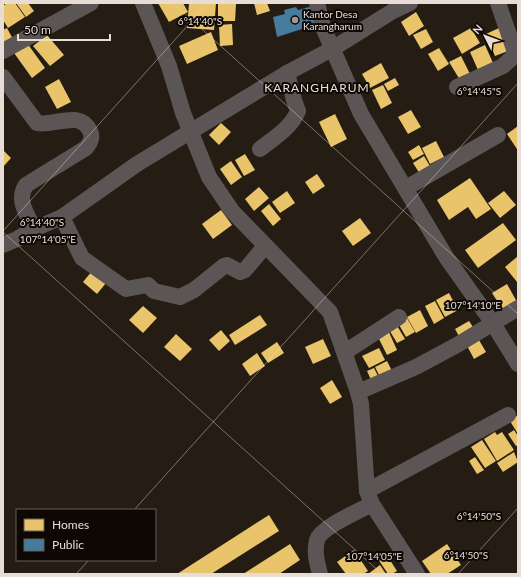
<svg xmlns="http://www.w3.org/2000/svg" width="521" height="577" font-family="Lato,sans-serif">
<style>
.homes{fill:#e9c46a}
.public{fill:#457b9d}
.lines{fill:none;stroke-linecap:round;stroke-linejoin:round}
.minor{stroke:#5b5655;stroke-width:16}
.ticks{fill:none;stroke:#e7ddd4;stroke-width:1;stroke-opacity:0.45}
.poi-dot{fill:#a39991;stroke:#0e0804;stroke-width:1.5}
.labels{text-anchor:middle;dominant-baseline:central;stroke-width:4;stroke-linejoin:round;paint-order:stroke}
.poi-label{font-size:10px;fill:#e7ddd4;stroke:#0e0804;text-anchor:start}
.quarter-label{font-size:12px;letter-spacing:1px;fill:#e7ddd4;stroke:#0e0804}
.ticks-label{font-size:10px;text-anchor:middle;fill:#e7ddd4;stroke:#0e0804;stroke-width:4;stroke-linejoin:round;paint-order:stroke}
</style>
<rect width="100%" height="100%" fill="#251c14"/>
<!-- homes -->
<g class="homes">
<polygon points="7,3 15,3 25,17 8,28 3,20 3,6"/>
<polygon points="16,3 28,3 34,11 26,17"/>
<polygon points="158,3 183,3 188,12 169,22"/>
<polygon points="189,3 216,3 214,30 187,28"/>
<polygon points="254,3 267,3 270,11 257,15"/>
<polygon points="218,4 236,4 235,21 218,21"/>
<polygon points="416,12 424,26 409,36 401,22"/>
<polygon points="232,24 233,45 220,46 219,25"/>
<polygon points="7,28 14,41 3,44 3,30"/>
<polygon points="471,28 480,43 462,54 453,38"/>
<polygon points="499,28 508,51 495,56 486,34"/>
<polygon points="426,29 433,42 421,49 413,35"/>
<polygon points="211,32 218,50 187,64 179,46"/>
<polygon points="47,35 64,55 50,66 33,46"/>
<polygon points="27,43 45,68 32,78 14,53"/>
<polygon points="485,45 493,63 478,70 470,52"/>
<polygon points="439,48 449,64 438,71 428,54"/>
<polygon points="461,56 470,74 460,80 449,62"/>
<polygon points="381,63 389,78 370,88 362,74"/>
<polygon points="395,78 399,85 388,91 384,84"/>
<polygon points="59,79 71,102 57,109 45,87"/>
<polygon points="383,85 392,103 381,109 372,90"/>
<polygon points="411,110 421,127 408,134 398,117"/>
<polygon points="335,114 347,139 331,147 319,122"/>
<polygon points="221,123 231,132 219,145 209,135"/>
<polygon points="518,126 518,148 517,149 507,134"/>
<polygon points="436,141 444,157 430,164 422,148"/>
<polygon points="419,145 424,154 413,160 408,152"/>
<polygon points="3,150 11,158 3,167"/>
<polygon points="245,154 255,170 244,176 235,160"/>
<polygon points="424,156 431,168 420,174 413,163"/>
<polygon points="231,161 242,177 231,185 220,169"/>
<polygon points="317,174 325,186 313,194 305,182"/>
<polygon points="470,178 491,209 476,219 468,207 449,220 437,200"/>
<polygon points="259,187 269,198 254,211 245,199"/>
<polygon points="287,191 295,203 280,213 272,202"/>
<polygon points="504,191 516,205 500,218 488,203"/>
<polygon points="269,204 281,219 273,226 261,211"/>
<polygon points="221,210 232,225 213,239 202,224"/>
<polygon points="360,218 371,233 353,246 342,231"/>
<polygon points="503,223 516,240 478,268 465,250"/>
<polygon points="518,256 518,281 517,282 505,267"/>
<polygon points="92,271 106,283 97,294 83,282"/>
<polygon points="507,284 517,302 503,310 492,293"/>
<polygon points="449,293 458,310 445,317 436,300"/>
<polygon points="435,301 444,318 434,324 425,306"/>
<polygon points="143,306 157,318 143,333 129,320"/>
<polygon points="420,310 428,326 416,333 407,317"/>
<polygon points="260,315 267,325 235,345 229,335"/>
<polygon points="407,318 415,332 406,337 398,323"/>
<polygon points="469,321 475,330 460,338 455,329"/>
<polygon points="396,324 405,339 397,343 388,328"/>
<polygon points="221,330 230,341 219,351 209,340"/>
<polygon points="388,330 397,350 387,355 377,335"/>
<polygon points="176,334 192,349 180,361 164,347"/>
<polygon points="476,335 486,352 474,359 465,342"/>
<polygon points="323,339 331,356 313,364 305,347"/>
<polygon points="277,342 284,353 268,363 261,353"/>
<polygon points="379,348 385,360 369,368 362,356"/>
<polygon points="257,353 265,366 250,376 242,364"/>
<polygon points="387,361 394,375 382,381 375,367"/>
<polygon points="374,368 380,380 373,384 367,371"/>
<polygon points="332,380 342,397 330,404 320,388"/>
<polygon points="518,415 518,434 510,421"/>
<polygon points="514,430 518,436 518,445 516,446 508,434"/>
<polygon points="495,432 497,435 502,432 514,450 497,461 484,439"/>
<polygon points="482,440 496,461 485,468 471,447"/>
<polygon points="514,452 518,462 503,472 497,463"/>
<polygon points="475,457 484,470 477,474 469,461"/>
<polygon points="269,515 279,531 211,574 177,574"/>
<polygon points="290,544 300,560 279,574 243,574"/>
<polygon points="447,544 461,565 447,574 431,574 422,561"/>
<polygon points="354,550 368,571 363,574 346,574 337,562"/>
<polygon points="386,554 397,571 392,574 388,574 378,559"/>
<polygon points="380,565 386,574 368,574"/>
</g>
<!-- public -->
<polygon class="public" points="313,6 318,24 277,37 273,17 285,14 284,10 296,7 298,10"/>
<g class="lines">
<!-- minor -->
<g class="minor">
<polyline points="143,3 169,66 183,113 209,177 232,211 330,312 358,392 361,404 367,491 372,504 417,574"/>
<polyline points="317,3 323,27 361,114 446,257 492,322 518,364"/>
<polyline points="3,51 91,3"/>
<path d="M3,77L37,123C54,127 80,109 90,131C93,137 91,142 86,148L26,185C16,200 27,214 34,229"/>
<polyline points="457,87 503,66 514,56 514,49 498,3"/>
<path d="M260,149C274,138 291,128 298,111L294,100L287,73"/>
<polyline points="406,188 498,135"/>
<polyline points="62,217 82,258 126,289 148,285 154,291 180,297 194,290 224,266 227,265 240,272 245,270 265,246"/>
<polyline points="3,245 17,239 34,229 62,217 137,164 287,73 332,49 393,11 410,3"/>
<polyline points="345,352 399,317"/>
<polyline points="358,392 416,367 457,345 518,308"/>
<polyline points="367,491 508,415"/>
<path d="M320,574C317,563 314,552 317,540C321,527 359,511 372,504"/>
</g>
</g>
<!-- ticks -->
<path class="ticks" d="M173,3L518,314M3,231L208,3M3,232L382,574M134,510L518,83M76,574L89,560M458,574L518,508"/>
<!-- markers -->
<circle class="poi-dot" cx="295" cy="20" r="4"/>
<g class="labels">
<!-- poi labels -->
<g class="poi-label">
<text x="303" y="14">Kantor Desa<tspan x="303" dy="12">Karangharum</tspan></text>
</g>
<!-- quarter labels -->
<g class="quarter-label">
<text x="317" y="87">KARANGHARUM</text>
</g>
</g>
<g class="ticks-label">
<text x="200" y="25">6°14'40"S</text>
<text x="479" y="95">6°14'45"S</text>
<text x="42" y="226">6°14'40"S</text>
<text x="48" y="243">107°14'05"E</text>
<text x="473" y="309">107°14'10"E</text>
<text x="479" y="520">6°14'50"S</text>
<text x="466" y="559">6°14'50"S</text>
<text x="374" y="560">107°14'05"E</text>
</g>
<!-- border -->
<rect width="521" height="577" fill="none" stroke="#e7ddd4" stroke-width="8"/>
<!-- legend -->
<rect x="16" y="509" width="140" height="52" fill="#0e0804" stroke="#655d57"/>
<rect x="24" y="519" width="20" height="12" fill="#e9c46a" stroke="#655d57"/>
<text x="52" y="529" font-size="12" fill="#e7ddd4">Homes</text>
<rect x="24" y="539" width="20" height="12" fill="#457b9d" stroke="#655d57"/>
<text x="52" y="549" font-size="12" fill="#e7ddd4">Public</text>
<!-- north arrow -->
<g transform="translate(485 36) rotate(312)" stroke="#0e0804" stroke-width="3" paint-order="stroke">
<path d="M0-3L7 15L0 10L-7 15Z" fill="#e7ddd4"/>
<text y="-6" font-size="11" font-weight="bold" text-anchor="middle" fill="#e7ddd4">N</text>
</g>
<!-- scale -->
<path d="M18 34v6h92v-6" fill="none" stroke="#e7ddd4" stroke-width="2"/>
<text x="24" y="34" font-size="12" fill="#e7ddd4" stroke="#0e0804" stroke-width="3" paint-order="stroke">50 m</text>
</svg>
